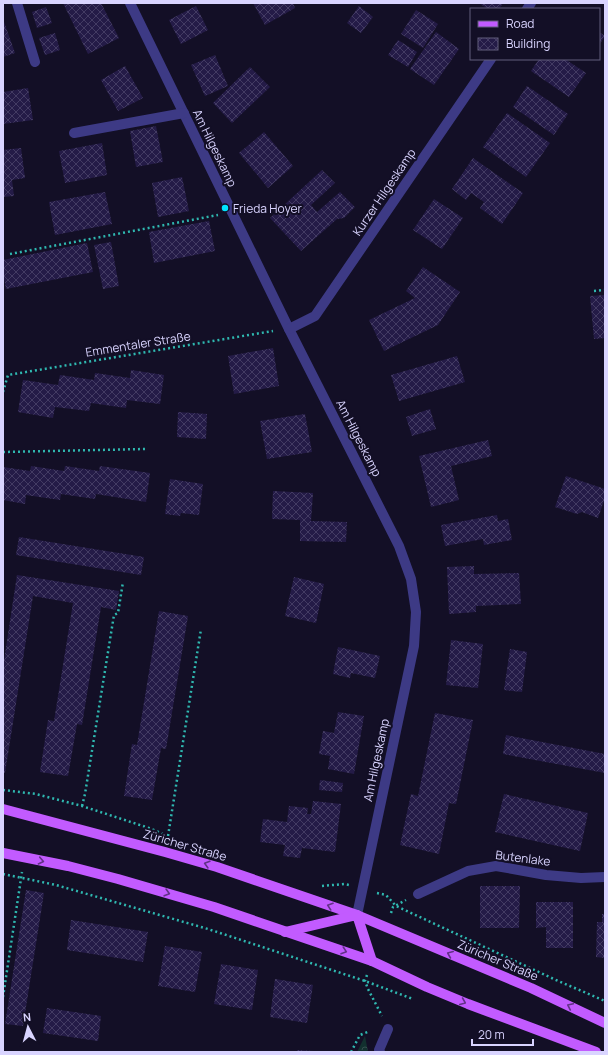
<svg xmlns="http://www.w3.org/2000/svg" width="608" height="1055" font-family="Manrope,sans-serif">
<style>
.forest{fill:url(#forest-crowns)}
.building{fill:url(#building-cross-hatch)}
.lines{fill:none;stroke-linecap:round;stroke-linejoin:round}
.path{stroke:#2fb8b0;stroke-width:2.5;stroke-dasharray:2 3;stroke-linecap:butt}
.minor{stroke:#3d3a85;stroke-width:10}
.major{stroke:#c25bff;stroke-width:10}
.oneway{stroke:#623188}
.poi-dot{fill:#00e5ff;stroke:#130f26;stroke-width:1.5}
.labels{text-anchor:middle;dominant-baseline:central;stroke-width:4;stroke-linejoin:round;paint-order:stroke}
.street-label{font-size:12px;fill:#d9d4ff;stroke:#130f26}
.poi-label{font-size:12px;fill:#d9d4ff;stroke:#130f26;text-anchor:start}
</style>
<defs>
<pattern id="forest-crowns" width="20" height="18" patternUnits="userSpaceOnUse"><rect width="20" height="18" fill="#12302f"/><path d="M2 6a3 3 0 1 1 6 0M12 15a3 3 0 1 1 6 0" fill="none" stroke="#344d4e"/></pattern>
<pattern id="building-cross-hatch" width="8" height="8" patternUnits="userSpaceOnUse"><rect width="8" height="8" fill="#241b47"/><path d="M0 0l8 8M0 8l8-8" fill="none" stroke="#433b63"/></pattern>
</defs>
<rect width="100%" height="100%" fill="#130f26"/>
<!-- forest -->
<polygon class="forest" points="365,1036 368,1052 357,1052"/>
<!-- building -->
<g class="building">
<polygon points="63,3 101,3 119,38 88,54"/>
<polygon points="253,3 293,3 295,8 265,25"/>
<polygon points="479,3 503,3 499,9 488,9"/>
<polygon points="196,6 208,30 181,44 169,20"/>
<polygon points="359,6 373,17 361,33 347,23"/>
<polygon points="46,7 52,23 37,28 32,12"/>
<polygon points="416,10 438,24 423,48 401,34"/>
<polygon points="3,19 15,53 3,57"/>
<polygon points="436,32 459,49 434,85 410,69"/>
<polygon points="599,32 605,36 599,45"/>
<polygon points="55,33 60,50 45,55 39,38"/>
<polygon points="398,40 417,52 408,67 388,55"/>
<polygon points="215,55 228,86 205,96 191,65"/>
<polygon points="539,59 565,59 586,73 569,97 531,71"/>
<polygon points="125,66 143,98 118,111 101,80"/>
<polygon points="250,67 270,87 232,123 213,103"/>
<polygon points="527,86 568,114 554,135 513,107"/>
<polygon points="28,88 33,120 3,124 3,92"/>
<polygon points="507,113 550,143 526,177 483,147"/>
<polygon points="156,126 163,162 136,167 130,131"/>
<polygon points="264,132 293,166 268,188 239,153"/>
<polygon points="102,143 107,175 65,183 59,151"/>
<polygon points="21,148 25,178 12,180 14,196 3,197 3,150"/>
<polygon points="473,158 523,193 502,224 480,208 484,202 471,193 466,200 452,189"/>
<polygon points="322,170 335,183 311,205 317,212 340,192 355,207 344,218 337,219 301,251 270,218"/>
<polygon points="182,177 189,211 158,217 152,183"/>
<polygon points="105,192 112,224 55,235 49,202"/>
<polygon points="434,199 463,218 442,249 413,230"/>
<polygon points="209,221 215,251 154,263 149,232"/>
<polygon points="111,242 119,286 103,289 94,245"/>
<polygon points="87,243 93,272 6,289 3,273 3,260"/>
<polygon points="423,267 460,292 438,325 384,351 369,320 415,298 406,291"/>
<polygon points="605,295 605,338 594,339 590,296"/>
<polygon points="273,348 279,386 234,394 228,356"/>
<polygon points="457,356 465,382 399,401 391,375"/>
<polygon points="131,370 164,375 160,404 127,400 126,408 91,403 89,411 55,407 53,418 18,412 23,380 58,385 60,375 94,380 95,373 130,378"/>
<polygon points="430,409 436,429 412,436 406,417"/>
<polygon points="178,412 207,414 206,439 177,437"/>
<polygon points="305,414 312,452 267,459 260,421"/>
<polygon points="488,440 492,456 451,466 459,500 431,507 419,456"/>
<polygon points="31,466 64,471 65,466 99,471 100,466 150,473 146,502 96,494 95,499 61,494 60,500 26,495 25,504 3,500 3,467 30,471"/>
<polygon points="566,476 605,489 605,498 598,518 582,512 577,514 555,507"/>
<polygon points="170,479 203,484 199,515 181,513 180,516 165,514"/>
<polygon points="273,491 313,493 311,521 347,522 346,542 300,541 300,520 272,519"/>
<polygon points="497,515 498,521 508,519 512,540 484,545 483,539 445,546 441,525"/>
<polygon points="19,537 144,557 141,575 16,555"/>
<polygon points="474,566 474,574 519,573 521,604 476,606 476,612 449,614 447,567"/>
<polygon points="17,575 119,591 116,610 101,607 82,725 77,724 68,776 40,772 48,720 54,721 73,603 33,596 5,773 3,772 3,667"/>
<polygon points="294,577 324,584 316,623 285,616"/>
<polygon points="159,611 188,616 166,749 161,748 152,800 124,796 132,744 137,745"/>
<polygon points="451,640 483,644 478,688 446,685"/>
<polygon points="338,647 380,656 375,678 351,673 350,678 333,674"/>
<polygon points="510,649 527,652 522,692 504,690"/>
<polygon points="338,712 364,716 354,774 328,769 330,756 319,754 323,731 334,733"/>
<polygon points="435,713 473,720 456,804 449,803 439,854 400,845 411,794 418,796"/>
<polygon points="506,735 605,754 605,773 503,754"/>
<polygon points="320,780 343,783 342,792 319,790"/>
<polygon points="504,794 588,813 580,851 495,832"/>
<polygon points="313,801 341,804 335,852 302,848 300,858 283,856 285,845 260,842 263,819 287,822 289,806 308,808 307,814 311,814"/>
<polygon points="480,886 520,886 519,928 480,928"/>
<polygon points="26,890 44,893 23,1026 5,1024"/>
<polygon points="536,902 573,902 573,948 546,948 546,927 536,928"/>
<polygon points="602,914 605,914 605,958 596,957 597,922 602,922"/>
<polygon points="71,920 148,932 143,962 67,950"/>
<polygon points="165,946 202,952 195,992 158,986"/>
<polygon points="221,964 258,970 252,1010 214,1004"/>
<polygon points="275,979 313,985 307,1023 270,1017"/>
<polygon points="47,1008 101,1016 98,1041 43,1033"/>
<polygon points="297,1050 314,1051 314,1052 297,1052"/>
</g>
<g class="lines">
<!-- path -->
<g class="path">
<polyline points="10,254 218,215"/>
<polyline points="594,291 605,290"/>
<polyline points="3,392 8,375 273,331"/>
<polyline points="3,452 145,449"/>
<polyline points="3,790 36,794 82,806 149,828 163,834"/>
<polyline points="82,806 85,794 114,615 118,613 123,582"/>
<polyline points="168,836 201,629"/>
<polyline points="3,874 56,885 208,929 365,981 413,999"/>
<polyline points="322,886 344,884 349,885"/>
<polyline points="377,893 386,895 396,906 556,980 605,1001"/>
<polyline points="391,913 393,907 406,900"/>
<polyline points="367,975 365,981 368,989 382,1016"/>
<polyline points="3,997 22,872"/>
<polyline points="351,1052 360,1035 370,1031"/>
</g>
<!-- minor -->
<g class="minor">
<polyline points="17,3 35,62"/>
<polyline points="130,3 289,329 399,546 411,579 416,612 414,646 357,915"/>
<polyline points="527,9 531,3"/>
<polyline points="74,133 184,113"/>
<polyline points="289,329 315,316 491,59"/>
<polyline points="418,894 468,871 496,866 546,875 581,878 605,877"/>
<polyline points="380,1052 379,1050 388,1029"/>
</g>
<!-- major -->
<g class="major">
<polyline points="3,809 165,852 217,867 357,915 531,988 605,1023"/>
<polyline points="3,853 68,866 118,879 214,907 372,961 427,987 468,1004 596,1052"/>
<polyline points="285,932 357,915 372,961"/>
</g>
</g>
<!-- one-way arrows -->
<defs><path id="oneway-chevron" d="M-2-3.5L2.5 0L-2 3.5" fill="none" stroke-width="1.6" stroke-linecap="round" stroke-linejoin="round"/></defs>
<g class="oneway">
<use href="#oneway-chevron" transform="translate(41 861) rotate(12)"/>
<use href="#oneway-chevron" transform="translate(207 864) rotate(-164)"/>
<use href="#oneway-chevron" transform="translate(167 893) rotate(16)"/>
<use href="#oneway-chevron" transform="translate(330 906) rotate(-161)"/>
<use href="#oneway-chevron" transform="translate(344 951) rotate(19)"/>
<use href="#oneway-chevron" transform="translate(450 954) rotate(-157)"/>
<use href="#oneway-chevron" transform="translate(463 1002) rotate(23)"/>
<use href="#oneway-chevron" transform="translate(570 1006) rotate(-155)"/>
</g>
<!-- markers -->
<circle class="poi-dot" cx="225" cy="208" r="4"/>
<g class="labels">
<!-- street labels -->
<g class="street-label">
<text transform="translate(215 148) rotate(64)">Am Hilgeskamp</text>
<text transform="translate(384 192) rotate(-56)">Kurzer Hilgeskamp</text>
<text transform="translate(138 344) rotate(-9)">Emmentaler Straße</text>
<text transform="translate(359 438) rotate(63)">Am Hilgeskamp</text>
<text transform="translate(376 760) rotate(-78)">Am Hilgeskamp</text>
<text transform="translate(185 845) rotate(16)">Züricher Straße</text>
<text transform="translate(523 858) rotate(7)">Butenlake</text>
<text transform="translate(498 960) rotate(23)">Züricher Straße</text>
</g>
<!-- poi labels -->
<g class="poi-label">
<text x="233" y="208">Frieda Hoyer</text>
</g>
</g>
<!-- border -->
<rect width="608" height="1055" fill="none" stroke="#d9d4ff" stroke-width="8"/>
<!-- legend -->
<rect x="470" y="8" width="130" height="52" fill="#130f26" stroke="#625e7d"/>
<rect x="478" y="21" width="20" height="6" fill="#c25bff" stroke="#625e7d"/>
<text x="506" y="28" font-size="12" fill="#d9d4ff">Road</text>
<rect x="478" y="38" width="20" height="12" fill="url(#building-cross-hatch)" stroke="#625e7d"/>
<text x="506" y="48" font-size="12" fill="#d9d4ff">Building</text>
<!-- north arrow -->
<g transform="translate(28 1027) rotate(354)" stroke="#130f26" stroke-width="3" paint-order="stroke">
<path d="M0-3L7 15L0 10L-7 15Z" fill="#d9d4ff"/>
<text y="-6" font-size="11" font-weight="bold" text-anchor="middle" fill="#d9d4ff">N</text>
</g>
<!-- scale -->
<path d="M472 1039v6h61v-6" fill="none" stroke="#d9d4ff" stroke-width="2"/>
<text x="478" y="1039" font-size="12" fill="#d9d4ff" stroke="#130f26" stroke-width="3" paint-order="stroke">20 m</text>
</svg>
